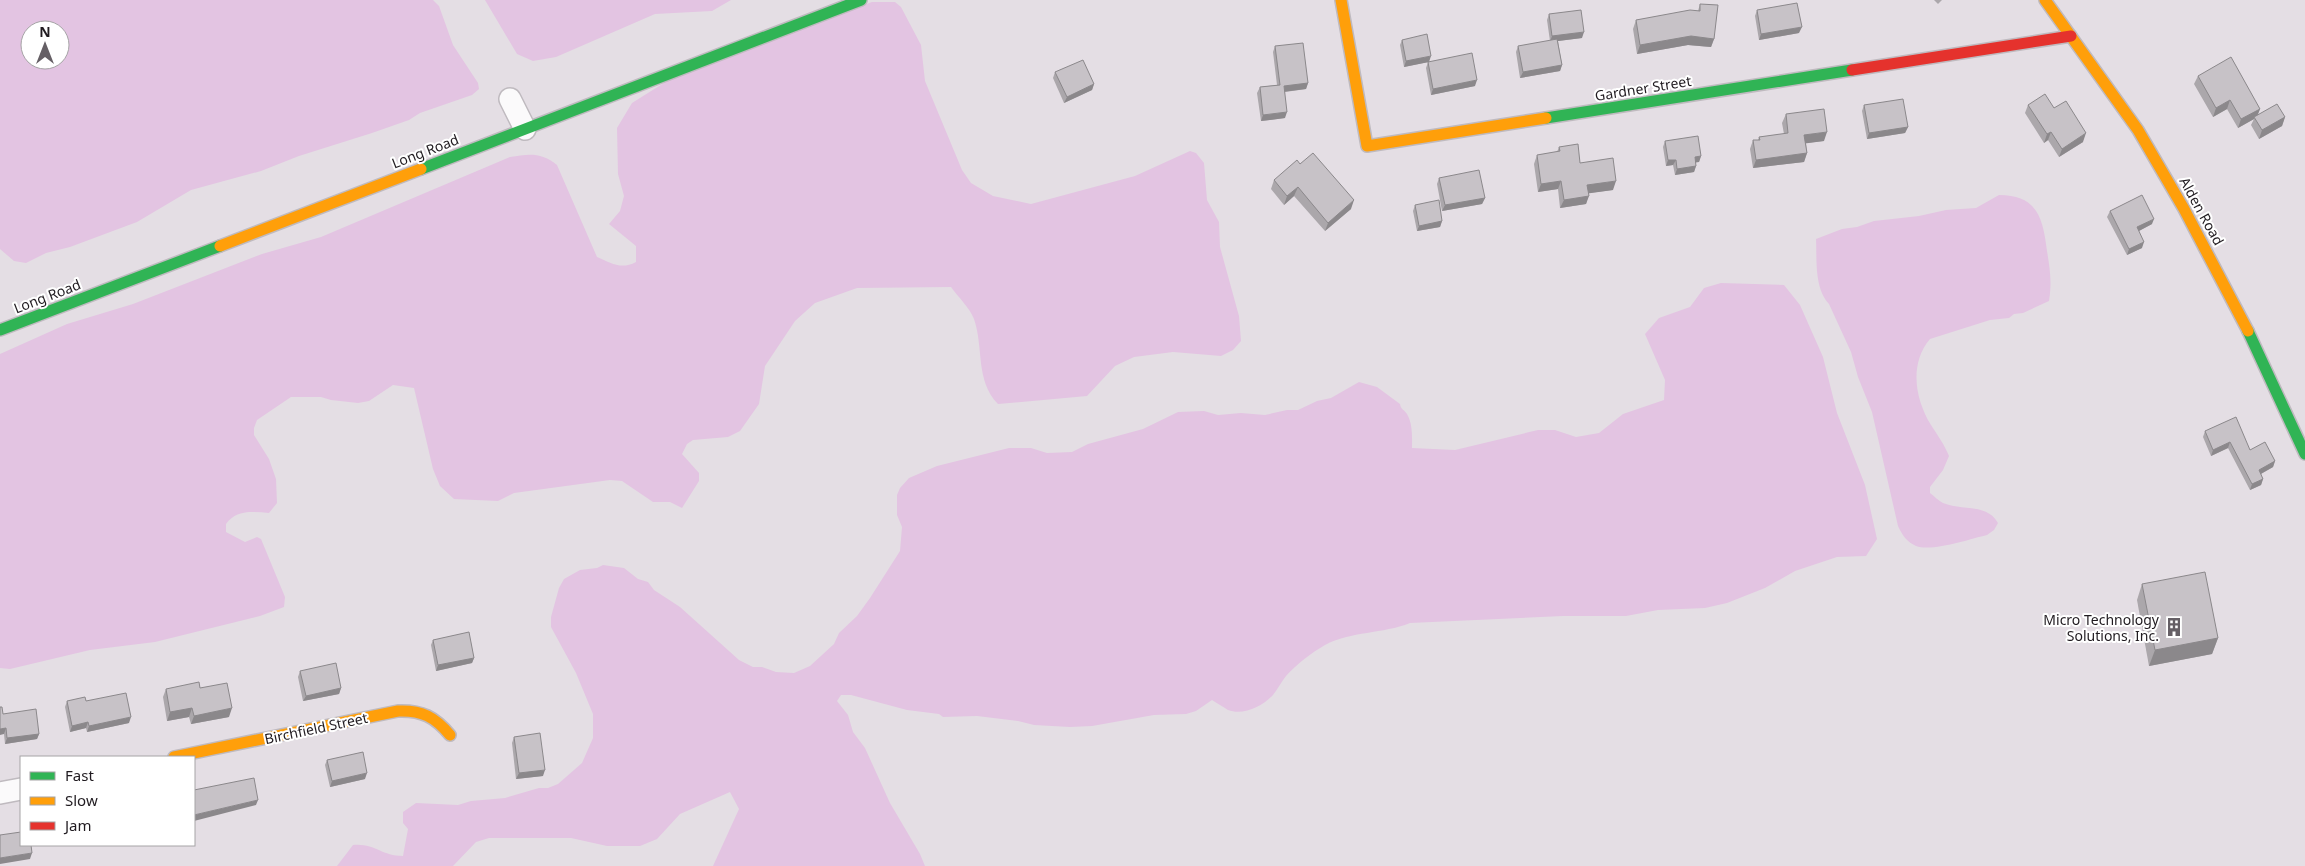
<svg xmlns="http://www.w3.org/2000/svg" width="2305" height="866" font-family="'Noto Sans',sans-serif">
<style>
.green{fill:#e3c4e2;fill-rule:evenodd}
.lines{fill:none;stroke-linecap:round;stroke-linejoin:round}
.street-casing{stroke:#bfbabf;stroke-width:24}
.fast-casing{stroke:#bfbabf;stroke-width:14}
.slow-casing{stroke:#bfbabf;stroke-width:14}
.jam-casing{stroke:#bfbabf;stroke-width:14}
.street{stroke:#fbfafb;stroke-width:21}
.fast{stroke:#30b455;stroke-width:11}
.slow{stroke:#ff9f0a;stroke-width:11}
.jam{stroke:#e5322d;stroke-width:11}
.wall{fill:#aba7ab}
.shaded-wall{fill:#8b888b}
.building{fill:#c7c2c7;stroke:#8b888b}
.labels{text-anchor:middle;dominant-baseline:central;stroke-width:4;stroke-linejoin:round;paint-order:stroke}
.street-label{font-size:14px;fill:#201b20;stroke:#fff}
.poi-label{font-size:14px;fill:#201b20;stroke:#fff;text-anchor:end}
</style>
<rect width="100%" height="100%" fill="#e4dee4"/>
<!-- green -->
<g class="green">
<path d="M0,0H433L439,6L453,45L478,83L479,89L472,95L420,113L409,120L372,133L299,156L261,171L191,190L137,222L70,247L46,253L26,263L14,261L0,249ZM30,30H60V60H30Z"/>
<polygon points="485,0 731,0 712,11 655,14 556,57 533,61 517,54"/>
<path d="M872,2H895L901,7L921,45L925,81L962,170L971,183L993,196L1031,204L1135,176L1190,151L1196,153L1204,163L1207,200L1219,222L1220,247L1239,316L1241,341L1233,350L1221,356L1173,352L1134,357L1115,366L1087,396L998,404C975,380 984,348 974,319C970,308 958,297 951,287L857,288L815,303L795,321L765,366L759,404L740,431L728,437L693,440L687,444L682,454L699,473V481L682,508L670,502H653L622,481L610,480L514,493L498,501L454,499L440,486L433,469L414,388L393,385L369,401L358,403L331,400L321,397H291L257,420L254,428V435L269,459L276,479L277,503L269,513C253,512 237,509 226,524V532L245,542L257,537L261,539L285,597L284,607L260,616L155,642L90,650L10,669L0,668V354L67,324L133,304L262,254L321,237L510,157C529,154 541,152 557,165L597,257C611,263 621,270 636,262V246L609,224L620,211L624,196L618,174L617,128L632,103L691,66Z"/>
<path d="M1999,195C2038,195 2043,219 2047,251C2050,269 2052,283 2049,301L2023,313L2014,314L2009,318L1990,320L1930,339C1909,364 1915,399 1931,425C1938,436 1944,444 1949,456L1943,470L1930,487V493C1934,496 1939,501 1943,503C1962,511 1987,503 1998,523L1994,530L1987,535C1970,539 1932,552 1916,546C1907,542 1902,535 1898,526L1872,412L1858,377L1851,352L1829,304C1814,288 1817,259 1816,239L1842,229L1857,227L1874,221L1919,216L1946,210L1976,208Z"/>
<path d="M1721,283L1784,285L1800,305L1823,357L1837,413L1865,485L1877,539L1866,556L1837,557L1795,571L1765,588L1727,603L1705,608L1658,610L1626,616H1563L1410,623C1383,634 1351,631 1325,645C1311,653 1297,664 1286,676C1281,682 1278,689 1273,695C1263,706 1243,716 1228,710C1223,707 1217,703 1212,700L1196,711L1186,714L1154,715L1092,726L1070,727L1034,725L1018,721L977,716L943,717L939,714L907,710L851,695H841L837,701L848,715L853,732L865,748L890,803L920,854L925,866H713L739,809L730,792L680,814L657,839L640,846H607L571,838H489L476,842L453,866H337L353,845C375,843 381,856 403,856L408,829L403,823V812L416,803L458,805L471,801L505,798L539,788H548L558,784L582,763L593,738V714L576,673L551,627V617L559,588L564,579L580,570L597,568L603,565L624,568L638,579L648,582L654,590L680,607L739,660L753,667H762L776,672L794,673L810,666L834,644L839,633L857,616L870,598L900,551L902,527L897,515V495L900,488L909,478L937,466L1009,448H1031L1047,453L1072,452L1088,444L1143,429L1178,412L1204,411L1218,415L1241,413L1265,415L1287,410H1298L1317,401L1331,398L1359,382L1377,387L1400,404C1401,410 1404,409 1407,414C1413,424 1412,438 1412,448L1455,450L1538,430H1555L1576,437L1599,433L1623,414L1664,400L1665,380L1645,334L1659,318L1690,307L1704,288Z"/>
</g>
<g class="lines">
<!-- street casing -->
<g class="street-casing">
<g id="street">
<polyline points="510,99 525,129"/>
<polyline points="0,793 21,789"/>
</g>
</g>
<!-- fast casing -->
<g class="fast-casing">
<g id="fast">
<polyline points="1546,118 1852,70"/>
<polyline points="421,169 861,0"/>
<polyline points="0,330 220,246"/>
<polyline points="2248,331 2305,454"/>
</g>
</g>
<!-- slow casing -->
<g class="slow-casing">
<g id="slow">
<polyline points="1341,0 1367,146 1546,118"/>
<polyline points="2045,0 2138,130 2184,209 2248,331"/>
<polyline points="220,246 421,169"/>
<path d="M174,757L398,711C422,710 435,717 450,735"/>
</g>
</g>
<!-- jam casing -->
<g class="jam-casing">
<polyline id="jam" points="1852,70 2071,36"/>
</g>
<!-- street -->
<use href="#street" class="street"/>
<!-- fast -->
<use href="#fast" class="fast"/>
<!-- slow -->
<use href="#slow" class="slow"/>
<!-- jam -->
<use href="#jam" class="jam"/>
</g>
<!-- wall -->
<g class="wall">
<polygon points="1934,0 1942,0 1938,4"/>
<polygon points="1700,4 1714,39 1711,47 1688,45 1637,54 1633,29 1636,20 1698,11"/>
<polygon points="1757,10 1799,33 1759,40 1755,16"/>
<polygon points="1549,14 1582,38 1558,41 1562,65 1560,71 1520,78 1516,52 1518,46 1550,41 1547,20"/>
<polygon points="1402,40 1429,62 1475,86 1431,95 1426,68 1428,62 1404,67 1400,45"/>
<polygon points="1275,46 1308,83 1306,89 1285,92 1285,118 1261,121 1257,93 1260,87 1277,85 1273,52"/>
<polygon points="1055,72 1094,84 1092,90 1064,103 1053,78"/>
<polygon points="2198,76 2260,109 2257,115 2285,117 2282,126 2259,139 2251,125 2254,119 2238,128 2227,109 2213,117 2194,84"/>
<polygon points="1864,105 1908,127 1905,133 1867,139 1862,111"/>
<polygon points="2028,105 2054,108 2083,142 2059,157 2048,140 2044,143 2025,113"/>
<polygon points="1786,114 1824,141 1806,143 1807,153 1804,162 1753,168 1750,149 1753,140 1758,140 1759,137 1784,134 1782,123"/>
<polygon points="1665,141 1701,156 1699,162 1696,162 1696,166 1694,172 1675,175 1673,165 1666,166 1663,147"/>
<polygon points="1559,147 1580,163 1613,190 1589,193 1586,204 1560,208 1558,189 1538,192 1534,164 1537,155 1557,152"/>
<polygon points="1300,164 1351,209 1325,231 1294,196 1284,205 1271,189 1274,180"/>
<polygon points="1439,178 1485,198 1482,204 1442,211 1437,184"/>
<polygon points="1415,205 1442,221 1440,227 1417,231 1413,211"/>
<polygon points="2110,211 2152,224 2139,231 2142,248 2127,255 2107,217"/>
<polygon points="2205,431 2275,461 2273,467 2261,474 2263,479 2261,485 2250,490 2228,448 2211,456 2203,437"/>
<polygon points="2142,584 2218,638 2212,654 2149,666 2137,600"/>
<polygon points="433,640 474,658 472,663 436,671 431,645"/>
<polygon points="300,671 341,688 339,694 303,701 298,677"/>
<polygon points="200,688 229,717 191,724 189,717 167,721 163,697 166,689"/>
<polygon points="67,701 86,701 129,723 87,732 86,728 70,732 65,707"/>
<polygon points="3,714 39,734 37,739 5,744 4,734"/>
<polygon points="514,737 543,776 516,779 512,743"/>
<polygon points="327,760 365,779 330,787 325,765"/>
</g>
<!-- shaded-wall -->
<g class="shaded-wall">
<polygon points="1802,27 1799,33 1759,40 1761,34"/>
<polygon points="1584,32 1582,38 1550,42 1552,36"/>
<polygon points="1691,36 1714,39 1711,47 1688,45 1637,54 1640,45"/>
<polygon points="1431,56 1429,62 1404,67 1406,61"/>
<polygon points="1562,65 1560,71 1520,78 1523,72"/>
<polygon points="1477,80 1475,86 1431,95 1433,89"/>
<polygon points="1308,83 1306,89 1282,92 1284,86"/>
<polygon points="1094,84 1092,90 1064,103 1067,97"/>
<polygon points="2230,100 2227,109 2213,117 2216,108"/>
<polygon points="2260,109 2257,117 2254,117 2254,119 2238,128 2241,119"/>
<polygon points="1287,112 1285,118 1261,121 1263,115"/>
<polygon points="2285,117 2282,126 2259,139 2262,130"/>
<polygon points="1908,127 1905,133 1867,139 1869,133"/>
<polygon points="1827,132 1824,141 1801,144 1804,135"/>
<polygon points="2051,132 2048,140 2044,143 2047,134"/>
<polygon points="2086,133 2083,142 2059,157 2062,149"/>
<polygon points="1807,153 1804,162 1753,168 1756,160"/>
<polygon points="1701,156 1699,162 1693,163 1695,157"/>
<polygon points="1668,160 1676,160 1673,165 1666,166"/>
<polygon points="1696,166 1694,172 1675,175 1677,169"/>
<polygon points="1561,181 1558,189 1538,192 1541,184"/>
<polygon points="1616,181 1613,190 1584,194 1587,185"/>
<polygon points="1298,187 1294,196 1284,205 1287,196"/>
<polygon points="1589,196 1586,204 1560,208 1564,200"/>
<polygon points="1485,198 1482,204 1442,211 1445,205"/>
<polygon points="1354,200 1351,209 1325,231 1328,223"/>
<polygon points="2154,219 2152,224 2135,233 2137,227"/>
<polygon points="1442,221 1440,227 1417,231 1419,226"/>
<polygon points="2144,242 2142,248 2127,255 2129,249"/>
<polygon points="2230,442 2228,448 2211,456 2213,450"/>
<polygon points="2275,461 2273,467 2257,476 2259,470"/>
<polygon points="2263,479 2261,485 2250,490 2252,484"/>
<polygon points="2218,638 2212,654 2149,666 2155,650"/>
<polygon points="474,658 472,663 436,671 438,665"/>
<polygon points="341,688 339,694 303,701 306,696"/>
<polygon points="192,708 189,717 167,721 170,712"/>
<polygon points="232,708 229,717 191,724 194,716"/>
<polygon points="131,717 129,723 87,732 89,726"/>
<polygon points="88,722 86,728 70,732 72,726"/>
<polygon points="6,728 4,734 0,735 0,729"/>
<polygon points="39,734 37,739 5,744 7,738"/>
<polygon points="545,770 543,776 516,779 519,773"/>
<polygon points="367,773 365,779 330,787 332,781"/>
<polygon points="258,800 256,805 194,821 194,815"/>
<polygon points="32,853 30,859 0,864 0,858"/>
</g>
<!-- building -->
<g class="building">
<polygon points="1797,3 1802,27 1761,34 1757,10"/>
<polygon points="1700,4 1718,5 1714,39 1691,36 1640,45 1636,20 1690,10 1700,11"/>
<polygon points="1581,10 1584,32 1552,36 1549,14"/>
<polygon points="1427,34 1431,56 1406,61 1402,40"/>
<polygon points="1557,39 1562,65 1523,72 1518,46"/>
<polygon points="1303,43 1308,83 1284,86 1287,112 1263,115 1260,87 1280,85 1275,46"/>
<polygon points="1472,53 1477,80 1433,89 1428,62"/>
<polygon points="2231,57 2260,109 2241,119 2230,100 2216,108 2198,76"/>
<polygon points="1083,60 1094,84 1067,97 1055,72"/>
<polygon points="2045,94 2054,108 2066,101 2086,133 2062,149 2051,132 2047,134 2028,105"/>
<polygon points="1903,99 1908,127 1869,133 1864,105"/>
<polygon points="2277,104 2285,117 2262,130 2254,117"/>
<polygon points="1824,109 1827,132 1804,135 1807,153 1756,160 1753,140 1760,140 1759,137 1788,133 1786,114"/>
<polygon points="1698,136 1701,156 1695,157 1696,166 1677,169 1676,160 1668,160 1665,141"/>
<polygon points="1578,144 1580,163 1613,158 1616,181 1587,185 1589,196 1564,200 1561,181 1541,184 1537,155 1560,151 1559,147"/>
<polygon points="1313,153 1354,200 1328,223 1298,187 1287,196 1274,180 1297,160 1300,164"/>
<polygon points="1479,170 1485,198 1445,205 1439,178"/>
<polygon points="2142,195 2154,219 2137,227 2144,242 2129,249 2110,211"/>
<polygon points="1439,200 1442,221 1419,226 1415,205"/>
<polygon points="2236,417 2250,450 2265,442 2275,461 2259,470 2263,479 2252,484 2230,442 2213,450 2205,431"/>
<polygon points="2205,572 2218,638 2155,650 2142,584"/>
<polygon points="469,632 474,658 438,665 433,640"/>
<polygon points="336,663 341,688 306,696 300,671"/>
<polygon points="199,682 200,688 227,683 232,708 194,716 192,708 170,712 166,689"/>
<polygon points="126,693 131,717 89,726 88,722 72,726 67,701 85,697 86,701"/>
<polygon points="0,707 2,707 3,714 36,709 39,734 7,738 6,728 0,729"/>
<polygon points="540,733 545,770 519,773 514,737"/>
<polygon points="363,752 367,773 332,781 327,760"/>
<polygon points="254,778 258,800 194,815 194,790"/>
<polygon points="21,832 21,845 31,845 32,853 0,858 0,835"/>
</g>
<!-- icons -->
<defs>
<g id="building-bare" transform="scale(1.5)"><path d="M-4-6H4V6H1V3H-1V6H-4ZM-2.5-4.3h1.7v1.8h-1.7ZM.8-4.3h1.7v1.8H.8ZM-2.5-1h1.7V.8h-1.7ZM.8-1h1.7V.8H.8Z" fill="#655f65" stroke="#fff" stroke-width="2.5" paint-order="stroke"/></g>
</defs>
<g fill-rule="evenodd">
<use href="#building-bare" x="2174" y="627"/>
</g>
<g class="labels">
<!-- street labels -->
<g class="street-label">
<text transform="translate(1643 88) rotate(-9)">Gardner Street</text>
<text transform="translate(425 151) rotate(-21)">Long Road</text>
<text transform="translate(2202 211) rotate(61)">Alden Road</text>
<text transform="translate(47 296) rotate(-21)">Long Road</text>
<text transform="translate(316 728) rotate(-12)">Birchfield Street</text>
</g>
<!-- poi labels -->
<g class="poi-label">
<text x="2159" y="619">Micro Technology<tspan x="2159" dy="16">Solutions, Inc.</tspan></text>
</g>
</g>
<!-- legend -->
<rect x="20" y="756" width="175" height="90" fill="#ffffff" stroke="#a6a4a6"/>
<rect x="30" y="772" width="25" height="8" fill="#30b455" stroke="#a6a4a6"/>
<text x="65" y="781" font-size="15" fill="#201b20">Fast</text>
<rect x="30" y="797" width="25" height="8" fill="#ff9f0a" stroke="#a6a4a6"/>
<text x="65" y="806" font-size="15" fill="#201b20">Slow</text>
<rect x="30" y="822" width="25" height="8" fill="#e5322d" stroke="#a6a4a6"/>
<text x="65" y="831" font-size="15" fill="#201b20">Jam</text>
<!-- north arrow -->
<g transform="translate(45 45)"><circle r="24" fill="#ffffff" stroke="#a6a4a6"/>
<path d="M0-4L9 19L0 12L-9 19Z" fill="#655f65"/>
<text y="-8" font-size="14" font-weight="bold" text-anchor="middle" fill="#201b20">N</text>
</g>
</svg>
